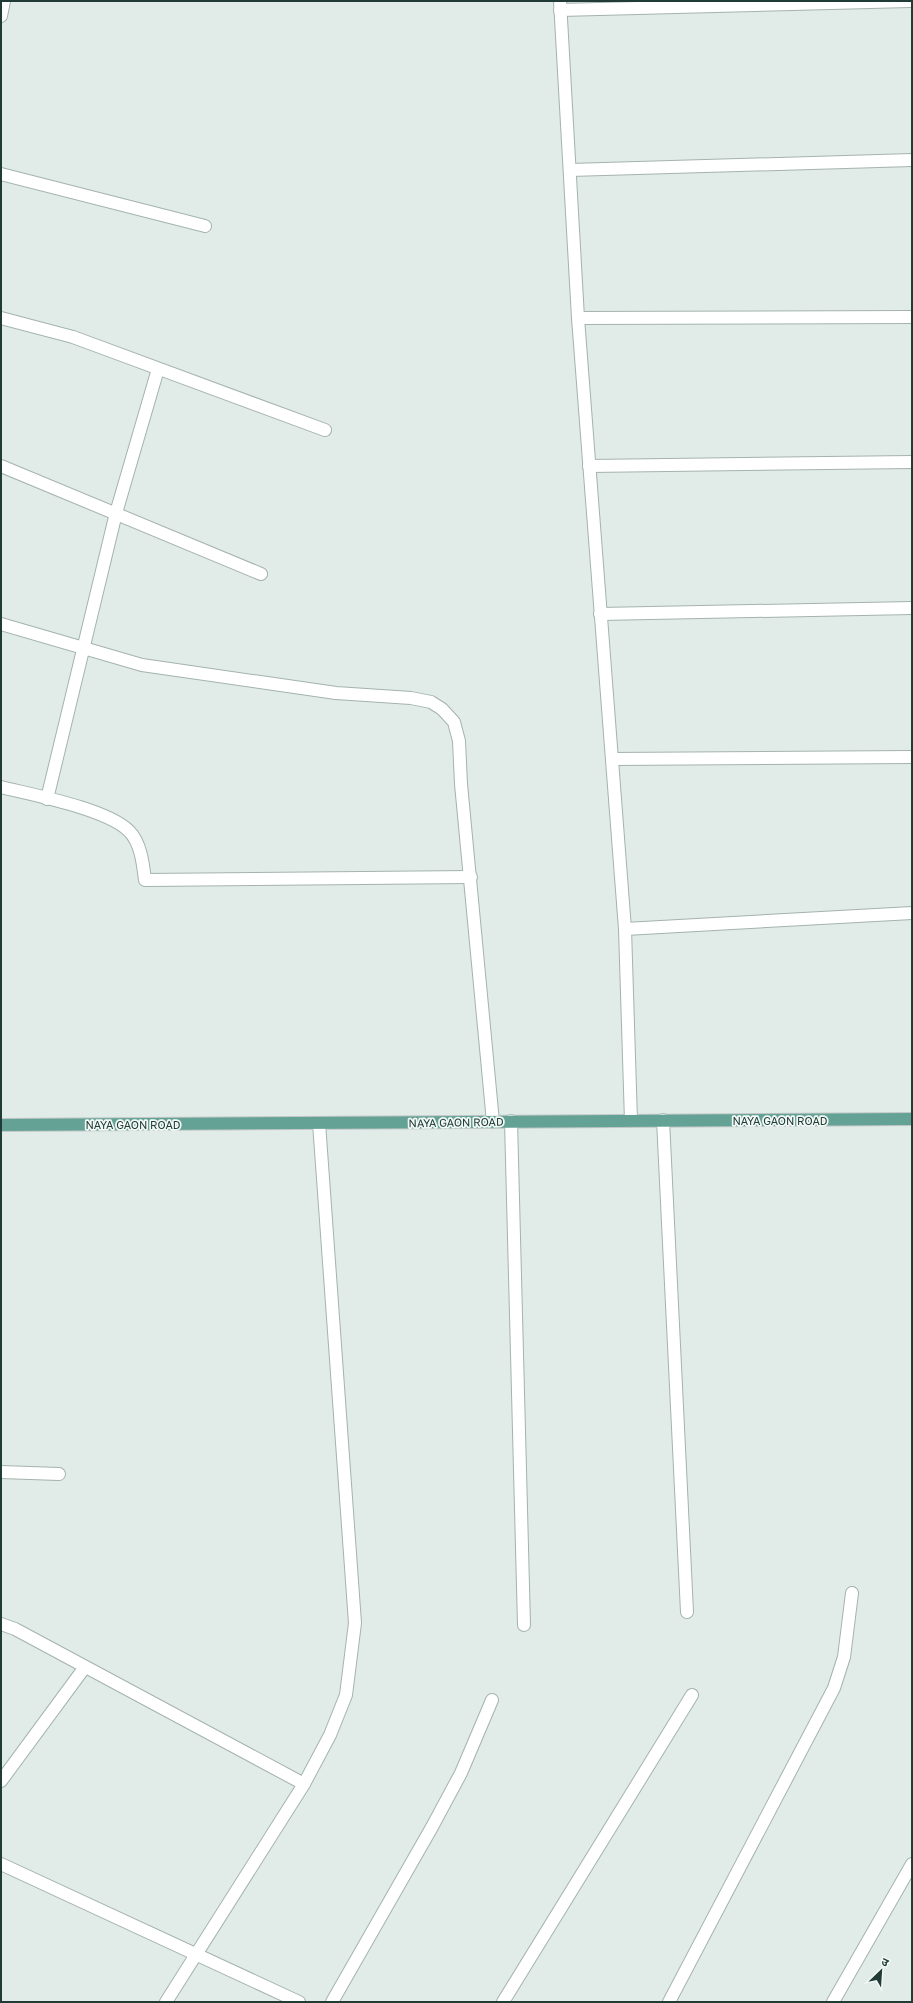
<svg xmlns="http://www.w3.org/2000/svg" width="913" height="2003" font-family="'Golos Text','Noto Sans Devanagari',sans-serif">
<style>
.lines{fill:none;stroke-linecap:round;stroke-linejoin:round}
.minor-casing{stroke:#a4b3ae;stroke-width:14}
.major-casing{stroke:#c1c8c7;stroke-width:14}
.minor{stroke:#fff;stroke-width:12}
.major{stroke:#64a295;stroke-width:12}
.labels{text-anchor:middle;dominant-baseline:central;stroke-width:3.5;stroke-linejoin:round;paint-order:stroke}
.street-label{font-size:11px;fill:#213c36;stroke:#f1f8f5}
</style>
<rect width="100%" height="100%" fill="#e1ebe7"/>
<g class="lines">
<!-- minor casing -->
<g class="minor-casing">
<g id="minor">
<polyline points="560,1 578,318 625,929 631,1121"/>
<polyline points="560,10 910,1"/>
<polyline points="1,16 4,1"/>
<polyline points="570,170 912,160"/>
<polyline points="1,174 205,226"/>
<polyline points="1,318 73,337 325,430"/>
<polyline points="578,318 912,317"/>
<polyline points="1,466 261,574"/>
<polyline points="589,466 912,462"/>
<polyline points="600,614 912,608"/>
<polyline points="1,624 142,665 336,693 411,698 431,702 442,709 454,722 459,741 461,784 493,1122"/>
<polyline points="612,759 912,757"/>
<path d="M1,787C33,795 107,809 129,831C141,843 143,864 145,880L471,877"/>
<polyline points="47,799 116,513 158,369"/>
<polyline points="625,929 912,913"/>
<polyline points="663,1120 687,1612"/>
<polyline points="511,1121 524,1625"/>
<polyline points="1,1472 59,1474"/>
<polyline points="1,1624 15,1629 304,1784"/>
<polyline points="1,1781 85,1667"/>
<polyline points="1,1864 299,2002"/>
<polyline points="166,2002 304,1784 330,1735 346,1695 355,1623 319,1123"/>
<polyline points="332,2002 432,1827 461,1773 492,1700"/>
<polyline points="503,2002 692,1695"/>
<polyline points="669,2002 834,1688 844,1657 852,1593"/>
<polyline points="833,2002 912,1864"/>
</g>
</g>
<!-- major casing -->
<g class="major-casing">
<polyline id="major" points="1,1125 912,1119"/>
</g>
<!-- minor -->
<use href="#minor" class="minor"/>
<!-- major -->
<use href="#major" class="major"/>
</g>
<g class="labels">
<!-- street labels -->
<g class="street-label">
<text x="780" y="1120">NAYA GAON ROAD</text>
<text transform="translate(456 1122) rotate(-1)">NAYA GAON ROAD</text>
<text x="133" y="1124">NAYA GAON ROAD</text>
</g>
</g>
<!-- border -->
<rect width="913" height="2003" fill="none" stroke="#213c36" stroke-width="4"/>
<!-- north arrow -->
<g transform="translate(881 1971) rotate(25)" stroke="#f1f8f5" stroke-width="3" paint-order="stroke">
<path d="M0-3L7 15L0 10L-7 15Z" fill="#213c36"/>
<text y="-6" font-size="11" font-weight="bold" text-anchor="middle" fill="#213c36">उ</text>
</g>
</svg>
